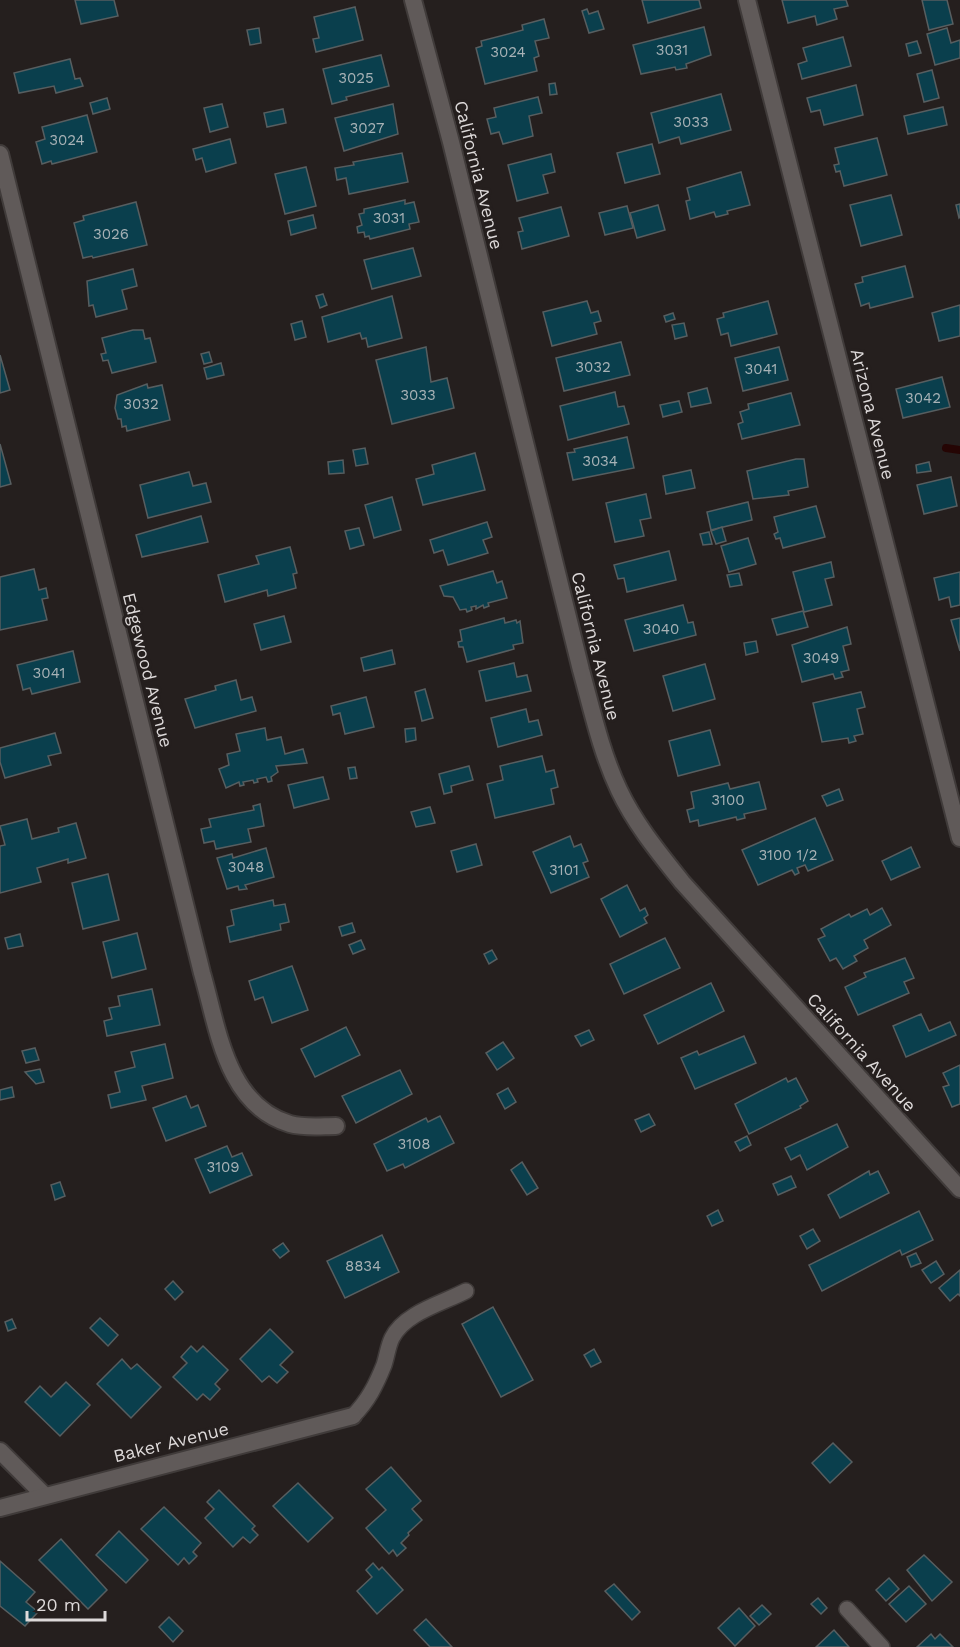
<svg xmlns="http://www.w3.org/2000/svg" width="960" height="1647" font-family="'Work Sans',sans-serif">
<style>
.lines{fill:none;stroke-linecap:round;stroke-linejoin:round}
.stream{stroke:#250504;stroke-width:8}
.building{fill:#0a3f4d;stroke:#575e60;stroke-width:1.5}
.service-casing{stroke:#403b3a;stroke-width:18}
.minor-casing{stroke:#403b3a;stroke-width:20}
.service{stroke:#605a59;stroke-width:15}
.minor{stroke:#605a59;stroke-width:16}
.labels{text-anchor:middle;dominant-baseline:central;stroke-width:6;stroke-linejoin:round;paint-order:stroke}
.number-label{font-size:15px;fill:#a8b2b6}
.street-label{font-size:18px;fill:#ddd9d9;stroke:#251f1e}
</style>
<rect width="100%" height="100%" fill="#251f1e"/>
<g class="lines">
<!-- stream -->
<polyline class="stream" points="946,448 960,450"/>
</g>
<!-- building -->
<g class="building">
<polygon points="75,0 114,0 118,16 81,24"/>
<polygon points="642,0 699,0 701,8 648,23"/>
<polygon points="782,0 846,0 848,6 834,9 837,19 817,25 815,16 788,23"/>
<polygon points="922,0 947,0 953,24 929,30"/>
<polygon points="355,7 363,40 316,52 313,39 319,38 314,17"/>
<polygon points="587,9 589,14 598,11 604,29 589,33 582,11"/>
<polygon points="544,19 549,38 535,41 539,56 534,58 537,71 485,84 476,48 482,46 481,41 523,30 522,25"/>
<polygon points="704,27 711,55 686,64 687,68 676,70 675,67 641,74 633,45"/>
<polygon points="259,28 261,43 250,45 247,30"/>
<polygon points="947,28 951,43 960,40 960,58 935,65 927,34"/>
<polygon points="843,37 851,66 802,79 798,64 807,61 803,48"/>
<polygon points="917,41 921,53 909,56 906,44"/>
<polygon points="381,55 389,86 346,97 347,100 332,104 323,69"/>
<polygon points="70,59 75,79 80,78 83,86 56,93 54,86 19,93 14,73"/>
<polygon points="932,70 939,98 924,102 917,74"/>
<polygon points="555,83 557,94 550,95 549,84"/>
<polygon points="856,85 863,115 824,125 820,110 811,112 807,98"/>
<polygon points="721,94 731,130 681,144 679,137 659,143 651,113"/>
<polygon points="538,97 542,113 529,116 533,136 503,144 499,132 491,134 487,119 496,117 494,108"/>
<polygon points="107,98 110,109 93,114 90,103"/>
<polygon points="222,104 228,127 210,132 204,108"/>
<polygon points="393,104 398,134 344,151 335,118"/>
<polygon points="943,107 947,125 908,134 904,116"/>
<polygon points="283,109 286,123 267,127 264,113"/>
<polygon points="87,115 97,152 52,164 51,161 42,164 36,142 45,139 42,127"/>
<polygon points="877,138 887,175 844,186 840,171 836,172 834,165 839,164 835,148"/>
<polygon points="230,139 236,163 206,172 202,158 196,160 193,149"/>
<polygon points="652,144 660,174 625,183 617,153"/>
<polygon points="402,153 408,182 349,194 346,178 337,180 335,168 354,165 353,162"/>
<polygon points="551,154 555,172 543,175 548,193 517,201 508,165"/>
<polygon points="306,167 316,206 285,214 275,174"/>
<polygon points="741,172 750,205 727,211 728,214 716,217 714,212 690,219 686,201 690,200 687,188"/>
<polygon points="891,195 902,235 861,246 850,205"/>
<polygon points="405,200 405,204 414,202 419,222 409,224 410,229 370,239 369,236 365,237 364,232 358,233 357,227 362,225 359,214 364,213 364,209"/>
<polygon points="136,202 147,245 93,258 92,256 83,258 74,223 84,220 83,216"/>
<polygon points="960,204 960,217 959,218 956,205"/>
<polygon points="658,205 665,230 637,238 630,213"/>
<polygon points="627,206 633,228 605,235 599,213"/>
<polygon points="561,207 569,236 522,249 518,232 523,231 519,218"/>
<polygon points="313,215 316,228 291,235 288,221"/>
<polygon points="413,248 421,276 372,289 364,260"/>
<polygon points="905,266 913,297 870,308 869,303 861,306 855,284 863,282 862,277"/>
<polygon points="133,269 137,286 122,290 127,309 96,317 93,305 89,306 87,281"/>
<polygon points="323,294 327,305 320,308 316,296"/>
<polygon points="392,296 402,338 368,347 366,338 362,339 360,333 328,342 322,317"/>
<polygon points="587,301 591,313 598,311 601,321 594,323 597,334 552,346 543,312"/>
<polygon points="768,301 777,334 731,346 728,333 721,335 717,319 724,317 723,313"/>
<polygon points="960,305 960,336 939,341 932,313"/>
<polygon points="673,313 675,319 666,322 664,316"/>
<polygon points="302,321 306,337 295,340 291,324"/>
<polygon points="684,323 687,336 675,339 672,325"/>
<polygon points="133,330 143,330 145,339 150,338 156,362 112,373 108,360 103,361 101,354 106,353 102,338"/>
<polygon points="621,342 630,375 564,391 556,358"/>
<polygon points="426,347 431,382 447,378 454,408 392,424 376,360"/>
<polygon points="779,347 788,380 743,391 735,358"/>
<polygon points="209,352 212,362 204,364 201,354"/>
<polygon points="0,355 10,390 0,393"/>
<polygon points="221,363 224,375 207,379 204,368"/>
<polygon points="942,377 950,407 903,418 896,389"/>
<polygon points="147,384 148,388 162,385 170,420 127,431 126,426 122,427 121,419 118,419 115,408 117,395"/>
<polygon points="707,388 711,403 691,407 688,393"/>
<polygon points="615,392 618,407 624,406 629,424 568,440 560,406"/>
<polygon points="791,393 800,425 742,439 738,424 743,422 740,412 749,409 748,404"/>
<polygon points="679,401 682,412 663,417 660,405"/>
<polygon points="627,437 634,468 573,480 567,453 575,452 574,449"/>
<polygon points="0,444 11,484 0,487"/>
<polygon points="365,448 368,464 356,466 353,450"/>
<polygon points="475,453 485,490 423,505 416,479 434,474 432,465"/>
<polygon points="796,459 804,459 808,487 788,491 789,495 753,499 747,471"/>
<polygon points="343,460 344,473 329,474 328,462"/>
<polygon points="929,462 931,471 917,473 916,465"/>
<polygon points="691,470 695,488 666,494 663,476"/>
<polygon points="189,472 193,486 206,483 211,502 148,518 140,485"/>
<polygon points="951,477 957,506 924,514 917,485"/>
<polygon points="646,494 651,518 640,520 644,536 615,542 606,503"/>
<polygon points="392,497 401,530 374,538 365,505"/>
<polygon points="748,502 752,520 711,530 707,512"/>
<polygon points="816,506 825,537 783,548 780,538 776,539 774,534 778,532 774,517"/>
<polygon points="201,516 208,542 142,557 136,535"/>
<polygon points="487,522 492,537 483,540 488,553 448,565 443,550 434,553 430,540"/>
<polygon points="722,527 726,541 716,544 711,531"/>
<polygon points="359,528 364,545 350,549 345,531"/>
<polygon points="709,532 712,544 703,545 700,534"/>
<polygon points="748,538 756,564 729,572 721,546"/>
<polygon points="290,547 297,573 293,574 296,588 268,596 267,590 225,602 218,575 259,564 256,556"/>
<polygon points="669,551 676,580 627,592 624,578 618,579 614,565"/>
<polygon points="831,562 834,577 825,579 832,605 804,612 793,572"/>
<polygon points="34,569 39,590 46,588 48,598 42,599 47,620 0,630 0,577"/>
<polygon points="493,571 497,583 502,581 507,598 488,603 489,606 484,608 483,605 476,609 476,606 471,607 472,610 467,612 466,609 460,610 453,597 444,596 440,586"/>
<polygon points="960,572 960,605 951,607 949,597 939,600 934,578"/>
<polygon points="739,573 742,585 730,587 727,575"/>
<polygon points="683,605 688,623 693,622 696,635 634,651 625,620"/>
<polygon points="803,611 808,627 777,635 772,619"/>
<polygon points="284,616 291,642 261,650 254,624"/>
<polygon points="504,618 505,623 516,620 517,623 520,621 523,643 513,645 514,649 467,662 463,647 459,647 458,642 462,641 460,630"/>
<polygon points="960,618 960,651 951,620"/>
<polygon points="847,627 851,644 843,646 849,670 841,672 843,677 835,679 833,674 802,682 792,645"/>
<polygon points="756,641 758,652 746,655 744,643"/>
<polygon points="392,650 395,664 364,671 361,658"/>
<polygon points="73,651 80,682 32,694 30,688 23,690 17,665"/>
<polygon points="514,663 517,677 527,675 531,691 486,701 479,671"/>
<polygon points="705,664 715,699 673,711 663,676"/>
<polygon points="236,680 241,700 252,697 256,711 195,728 185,699 216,690 215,686"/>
<polygon points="425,689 433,718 422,721 415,692"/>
<polygon points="861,692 865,707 857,709 863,734 854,736 856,741 849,743 848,738 822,742 813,703"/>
<polygon points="366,697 374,727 345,734 340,713 333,715 331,706"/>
<polygon points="526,709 529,722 538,720 542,735 498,747 491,718"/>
<polygon points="265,728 267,740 281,737 285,754 303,749 307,763 276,766 278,772 271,777 272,781 268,782 266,777 257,779 258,782 254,783 253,780 243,782 244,785 240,786 239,782 226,788 219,769 229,765 227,754 240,751 236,734"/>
<polygon points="415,728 416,740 406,742 405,729"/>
<polygon points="710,730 720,765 678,776 669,741"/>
<polygon points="55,733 61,753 48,756 51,765 5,778 0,762 0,748"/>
<polygon points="542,756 546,772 554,770 558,787 551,789 554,804 495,818 487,784 503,780 500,766"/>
<polygon points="469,766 473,780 451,786 452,792 444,794 439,774"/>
<polygon points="355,767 357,778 350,779 348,768"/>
<polygon points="323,777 329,799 294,808 288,785"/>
<polygon points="759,782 766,809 744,814 745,818 737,820 736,817 699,826 698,820 690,822 687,810 694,808 691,792 728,783 730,789"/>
<polygon points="839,789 843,800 827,806 822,796"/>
<polygon points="260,804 264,826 248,829 251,842 216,849 214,841 204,843 201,829 211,827 209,819 254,810 253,806"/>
<polygon points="430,807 435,823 416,827 411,812"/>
<polygon points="815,818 833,860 808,871 805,865 797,868 799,873 795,875 792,870 758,885 742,850"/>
<polygon points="27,819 32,839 59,832 58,828 76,823 86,858 68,863 68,859 37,868 41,882 0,893 0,846 5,845 0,826"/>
<polygon points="570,836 574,847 581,844 588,861 583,863 589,877 551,893 533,852"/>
<polygon points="476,844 482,865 457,872 451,851"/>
<polygon points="911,847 920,867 891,880 882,861"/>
<polygon points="266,848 274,877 245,885 247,889 239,890 238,886 227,889 217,858 232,854 233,858"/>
<polygon points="108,874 119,920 83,929 72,883"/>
<polygon points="627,885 640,911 645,908 648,915 644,918 647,923 620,937 601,899"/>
<polygon points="273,900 274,906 285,904 289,922 280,924 281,930 230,942 227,927 234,925 231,910"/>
<polygon points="882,908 891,925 864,940 868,948 854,956 857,961 843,969 836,958 830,961 818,939 825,936 821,929 849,914 851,917 867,909 870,915"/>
<polygon points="352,923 355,932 342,936 339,927"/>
<polygon points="137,933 146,969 112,978 103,942"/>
<polygon points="20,934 23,946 8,949 5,938"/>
<polygon points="665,938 680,968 624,994 610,964"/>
<polygon points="361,940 365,949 353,954 349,945"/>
<polygon points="492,950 497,959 489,964 484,954"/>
<polygon points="905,958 914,978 904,982 909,993 858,1015 845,987 866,977 864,973"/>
<polygon points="292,966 308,1010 272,1023 263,997 255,1000 249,981"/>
<polygon points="711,983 724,1011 658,1044 644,1015"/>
<polygon points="152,989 160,1025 107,1036 104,1021 112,1019 109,1008 120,1006 118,996"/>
<polygon points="921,1014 929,1031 950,1022 956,1035 906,1057 893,1026"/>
<polygon points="346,1027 360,1055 315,1077 301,1049"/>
<polygon points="589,1030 594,1040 581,1046 575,1036"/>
<polygon points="744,1036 756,1063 695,1089 681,1058 697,1051 699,1055"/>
<polygon points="503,1042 514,1058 497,1070 486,1053"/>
<polygon points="165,1044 173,1078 142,1086 146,1100 111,1108 108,1095 120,1092 115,1072 135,1067 131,1052"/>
<polygon points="35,1048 39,1060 26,1063 22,1051"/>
<polygon points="960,1065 960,1104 952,1107 943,1087 949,1085 943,1073"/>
<polygon points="40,1069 44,1082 36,1084 25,1072"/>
<polygon points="400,1070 412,1094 356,1123 342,1096"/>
<polygon points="786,1078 788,1082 796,1078 808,1101 800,1106 801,1108 749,1134 735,1104"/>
<polygon points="12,1087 14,1097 0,1100 0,1090"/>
<polygon points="508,1088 516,1102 505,1109 497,1094"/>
<polygon points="186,1096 191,1108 198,1105 206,1126 166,1141 153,1108"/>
<polygon points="649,1114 655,1125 641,1132 635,1120"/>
<polygon points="440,1116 454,1143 405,1168 403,1164 387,1171 374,1144 426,1118 428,1122"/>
<polygon points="837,1124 848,1147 807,1170 800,1155 791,1160 785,1148"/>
<polygon points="747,1136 751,1145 740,1151 735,1142"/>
<polygon points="227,1146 232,1157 242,1153 252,1175 210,1193 195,1159"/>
<polygon points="522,1162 538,1188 527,1195 511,1170"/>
<polygon points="869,1171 870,1175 878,1171 889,1193 840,1218 828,1195"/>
<polygon points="791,1176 796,1187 778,1195 773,1184"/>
<polygon points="60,1182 65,1196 55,1200 51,1185"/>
<polygon points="718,1210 723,1221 712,1226 707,1216"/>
<polygon points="919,1211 933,1240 902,1255 900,1250 822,1291 809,1265"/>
<polygon points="813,1229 820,1241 807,1249 800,1236"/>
<polygon points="382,1235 399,1272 345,1298 327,1261"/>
<polygon points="283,1243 289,1251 280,1258 273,1250"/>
<polygon points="916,1253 921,1263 911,1267 907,1257"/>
<polygon points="936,1261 944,1274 931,1283 922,1270"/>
<polygon points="960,1270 960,1296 958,1294 950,1301 939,1288"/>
<polygon points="173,1281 183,1292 175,1300 165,1289"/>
<polygon points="493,1307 533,1380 501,1397 462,1324"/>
<polygon points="100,1318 118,1335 108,1346 90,1328"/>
<polygon points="12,1319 16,1328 8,1331 5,1322"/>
<polygon points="270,1329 293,1352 280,1365 288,1372 277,1383 269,1376 262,1382 240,1359"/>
<polygon points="191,1346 197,1352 203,1346 228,1370 215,1384 220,1389 210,1400 203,1394 197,1400 173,1377 187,1363 181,1357"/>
<polygon points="594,1349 601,1362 591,1367 584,1355"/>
<polygon points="122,1359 131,1369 137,1364 161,1387 131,1418 97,1384"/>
<polygon points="66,1382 90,1405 60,1436 25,1402 40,1386 51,1397"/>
<polygon points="833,1443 852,1462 830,1483 812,1463"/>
<polygon points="391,1467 421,1501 412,1509 422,1520 408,1533 409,1535 401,1543 406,1548 397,1556 393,1550 389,1554 366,1528 386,1510 366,1489"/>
<polygon points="298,1483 333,1518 308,1542 273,1506"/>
<polygon points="219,1490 255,1526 252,1529 258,1535 250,1543 243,1537 233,1547 205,1518 214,1509 207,1502"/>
<polygon points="164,1507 201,1543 193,1552 197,1556 189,1564 184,1558 178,1565 141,1529"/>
<polygon points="119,1531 148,1560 126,1583 96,1555"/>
<polygon points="61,1539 107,1590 88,1609 39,1560"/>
<polygon points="924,1555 952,1582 932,1601 907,1570"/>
<polygon points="0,1561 35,1592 26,1602 38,1612 25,1626 0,1606"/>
<polygon points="373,1563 379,1570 382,1567 403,1590 377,1614 357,1591 372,1577 366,1570"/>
<polygon points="889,1578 899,1589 886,1601 876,1590"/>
<polygon points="614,1584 640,1612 632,1620 605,1591"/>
<polygon points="909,1586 926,1604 906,1622 889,1604"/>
<polygon points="818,1598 827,1608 821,1614 811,1604"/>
<polygon points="762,1605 771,1614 759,1625 750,1616"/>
<polygon points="739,1608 755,1626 735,1646 718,1628"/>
<polygon points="169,1617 183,1631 173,1642 159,1627"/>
<polygon points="426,1619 452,1647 430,1647 414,1630"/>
<polygon points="834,1630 849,1647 816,1647"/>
<polygon points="931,1634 935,1639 940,1634 953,1647 917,1647"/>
</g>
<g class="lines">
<!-- service casing -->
<g class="service-casing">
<g id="service">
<path d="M353,1416C368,1401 376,1385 384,1365C387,1356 388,1346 392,1338C404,1313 443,1303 466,1291"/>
<polyline points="847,1609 882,1647"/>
</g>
</g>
<!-- minor casing -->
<g class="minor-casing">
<g id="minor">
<path d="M413,0L451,142L581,670C592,710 601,752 619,790C635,824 659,853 682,882L960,1189"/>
<polyline points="747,0 960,838"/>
<path d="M0,154L202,973C218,1028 226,1105 290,1124C304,1128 322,1126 336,1126"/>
<polyline points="0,1451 44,1495"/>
<polyline points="0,1508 353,1416"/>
</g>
</g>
<!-- service -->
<use href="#service" class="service"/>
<!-- minor -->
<use href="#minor" class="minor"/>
</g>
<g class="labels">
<!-- number labels -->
<g class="number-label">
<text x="672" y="50">3031</text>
<text x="508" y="52">3024</text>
<text x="356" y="78">3025</text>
<text x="691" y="122">3033</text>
<text x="367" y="128">3027</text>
<text x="67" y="140">3024</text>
<text x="389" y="218">3031</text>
<text x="111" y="234">3026</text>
<text x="593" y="367">3032</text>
<text x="761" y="369">3041</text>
<text x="418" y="395">3033</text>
<text x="923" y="398">3042</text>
<text x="141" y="404">3032</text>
<text x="600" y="461">3034</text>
<text x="661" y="629">3040</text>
<text x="821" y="658">3049</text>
<text x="49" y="673">3041</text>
<text x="728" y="800">3100</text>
<text x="788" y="855">3100 1/2</text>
<text x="246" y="867">3048</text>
<text x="564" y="870">3101</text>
<text x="414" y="1144">3108</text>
<text x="223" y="1167">3109</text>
<text x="363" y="1266">8834</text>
</g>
<!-- street labels -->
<g class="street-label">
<text transform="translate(479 175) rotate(76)">California Avenue</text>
<text transform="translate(873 414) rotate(76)">Arizona Avenue</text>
<text transform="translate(596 646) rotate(76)">California Avenue</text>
<text transform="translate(148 670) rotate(76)">Edgewood Avenue</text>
<text transform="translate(862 1052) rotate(48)">California Avenue</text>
<text transform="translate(171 1442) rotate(-14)">Baker Avenue</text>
</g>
</g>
<!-- scale -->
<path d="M27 1611v9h78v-9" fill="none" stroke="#ddd9d9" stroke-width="3"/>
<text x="36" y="1611" font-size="18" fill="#ddd9d9" stroke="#251f1e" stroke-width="4.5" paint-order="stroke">20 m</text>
</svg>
